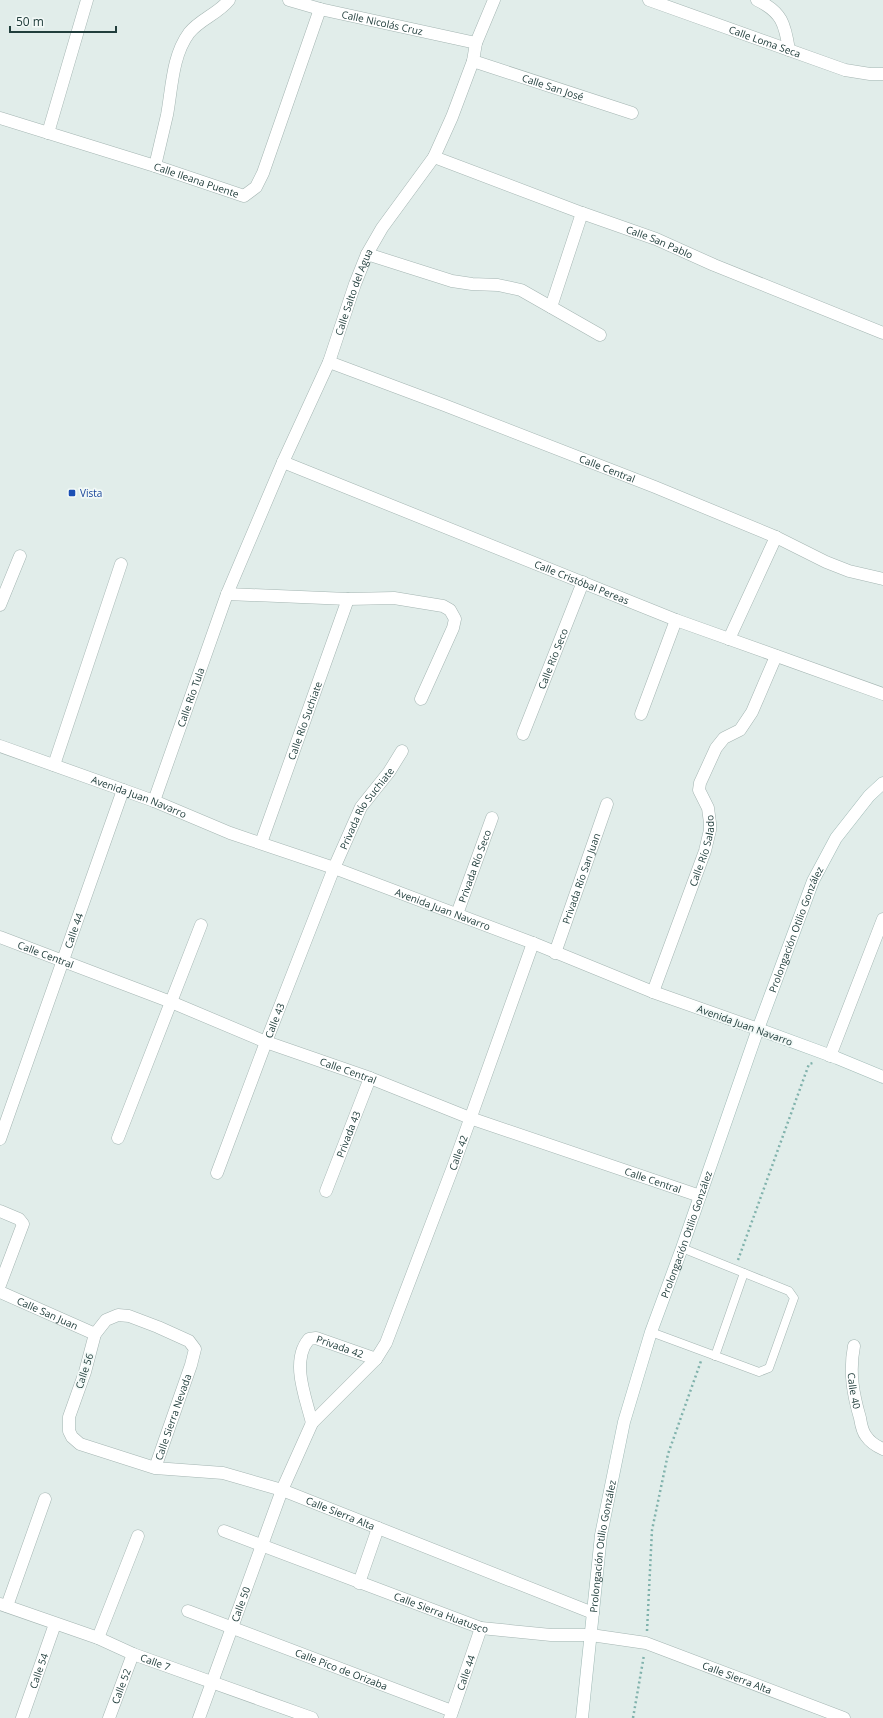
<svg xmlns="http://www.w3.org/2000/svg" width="883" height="1718" font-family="'Open Sans',sans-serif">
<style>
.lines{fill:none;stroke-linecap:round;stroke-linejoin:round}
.service-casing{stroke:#a4b5b2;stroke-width:9}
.minor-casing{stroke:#a4b5b2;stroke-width:13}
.secondary-casing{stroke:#9fb9b5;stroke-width:13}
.path{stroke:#80b2ac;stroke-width:2.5;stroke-dasharray:2 3;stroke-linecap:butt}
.service{stroke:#fff;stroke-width:8}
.minor{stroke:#fff;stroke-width:12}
.secondary{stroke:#fff;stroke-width:12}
.transit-dot{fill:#1a4fb4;stroke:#f2f9f7;stroke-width:1.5}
.labels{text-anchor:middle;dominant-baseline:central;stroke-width:3.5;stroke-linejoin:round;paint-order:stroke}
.street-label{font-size:10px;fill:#213e3c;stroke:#f2f9f7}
.transit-label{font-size:10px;fill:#164399;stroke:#f2f9f7;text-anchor:start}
</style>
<rect width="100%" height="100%" fill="#e1edea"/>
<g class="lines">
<!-- service casing -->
<g class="service-casing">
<g id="service">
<polyline points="651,1332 759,1372 769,1368 794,1298 789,1291 682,1248"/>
<polyline points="715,1356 744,1273"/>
</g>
</g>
<!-- minor casing -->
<g class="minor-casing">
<g id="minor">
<path id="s1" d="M289,0L320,9L476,43"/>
<path id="s2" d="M649,0L845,70L870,74H883"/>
<path d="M757,0C782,12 785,24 789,50"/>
<path id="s3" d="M473,61L632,113"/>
<path id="s4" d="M0,118L155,166L244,196L256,187L263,173L320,9"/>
<polyline points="48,133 87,0"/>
<path id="s5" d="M434,157L582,213L656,239L714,265L883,333"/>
<path d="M155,166C159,149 163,132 167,115C172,88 172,56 189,33C200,19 218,14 229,0"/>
<polyline points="367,254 452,281 472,284 498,285 521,290 600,335"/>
<polyline points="551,307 582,213"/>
<path id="s6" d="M329,362L444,405L655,487L776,537L826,562L849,571L883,579"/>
<path id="s7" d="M283,462L676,620L883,694"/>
<polyline points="227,594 348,599 394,598 443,606 450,610 455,619 453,628 421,699"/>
<polyline points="0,605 20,556"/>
<polyline points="729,639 776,537"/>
<polyline points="641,714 676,620"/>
<path id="s8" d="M523,734L583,582"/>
<path id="s9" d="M0,746L154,801L230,833L334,868L533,943L653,992L758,1029"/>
<polyline points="54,765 121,564"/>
<path id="s10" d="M154,801L227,594L283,462L329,362L355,284L367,254L382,228L434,157L452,117L473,61L476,43L494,0"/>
<path id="s11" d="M261,843L348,599"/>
<path id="s12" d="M457,914L492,818"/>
<path id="s13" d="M0,937L171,1002L266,1042L370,1078L470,1118L700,1196"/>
<path id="s14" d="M555,953L607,804"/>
<path id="s15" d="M653,992L705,851L710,830V823L708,808L699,790L700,783L716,748L724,738L740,730L752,712L776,656"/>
<polyline points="830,1056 883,919"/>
<polyline points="118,1138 201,925"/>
<path id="s16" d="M0,1139L123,790"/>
<path id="s17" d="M217,1173L266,1042L334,868L361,807L389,772L402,751"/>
<path id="s18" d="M326,1191L370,1078"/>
<polyline points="0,1211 19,1219 23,1224 0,1285"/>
<path id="s19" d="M0,1292L95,1334"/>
<path id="s20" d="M854,1346C849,1372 853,1394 860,1418C861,1424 862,1431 866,1436C870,1442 876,1446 883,1449"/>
<path id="s21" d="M312,1423C306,1398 290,1361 309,1339L316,1338L376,1359"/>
<path id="s22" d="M155,1468L191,1365L195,1349L189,1341L158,1327L129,1316L118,1315L106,1320L95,1334L85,1372L69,1417V1431L72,1437L80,1444L155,1468L223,1473L282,1490L593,1613"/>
<path id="s23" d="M224,1531L481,1628L551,1635H591L646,1643L844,1718"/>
<polyline points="359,1583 378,1528"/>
<path id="s24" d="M0,1604L98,1638L133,1654L312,1718"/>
<polyline points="7,1606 45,1499"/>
<path id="s25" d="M188,1611L452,1711"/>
<polyline points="98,1638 138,1536"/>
<path id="s26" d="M22,1718L55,1624"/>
<path id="s27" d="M109,1718L133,1654"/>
<path id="s28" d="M199,1718L282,1490L312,1423L376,1359L386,1343L453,1167L533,943"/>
<path id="s29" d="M450,1718L481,1628"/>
</g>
</g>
<!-- secondary casing -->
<g class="secondary-casing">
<g id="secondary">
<polyline points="758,1029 837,1058 883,1077"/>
<path id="s30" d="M582,1718L601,1535L624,1422L651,1332L682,1248L758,1029L813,881L836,838L869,796L883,783"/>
</g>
</g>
<!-- path -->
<g class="path">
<polyline points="738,1260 809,1064 813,1063"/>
<polyline points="647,1631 652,1530 668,1454 701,1361"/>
<polyline points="633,1718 644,1655"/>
</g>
<!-- service -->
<use href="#service" class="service"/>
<!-- minor -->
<use href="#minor" class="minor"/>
<!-- secondary -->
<use href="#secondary" class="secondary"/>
</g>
<!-- markers -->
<rect class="transit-dot" x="68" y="489" width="8" height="8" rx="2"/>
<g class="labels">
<!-- street labels -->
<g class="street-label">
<text stroke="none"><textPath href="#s1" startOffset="96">Calle Nicolás Cruz</textPath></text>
<text stroke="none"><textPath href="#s2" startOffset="123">Calle Loma Seca</textPath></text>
<text stroke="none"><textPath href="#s3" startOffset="84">Calle San José</textPath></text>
<text stroke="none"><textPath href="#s4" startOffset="206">Calle Ileana Puente</textPath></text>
<text stroke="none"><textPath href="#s5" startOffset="241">Calle San Pablo</textPath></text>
<text stroke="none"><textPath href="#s10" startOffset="547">Calle Salto del Agua</textPath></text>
<text stroke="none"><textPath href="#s6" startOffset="298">Calle Central</textPath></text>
<text stroke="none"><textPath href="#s7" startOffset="322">Calle Cristóbal Pereas</textPath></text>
<text stroke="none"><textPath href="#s8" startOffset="81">Calle Río Seco</textPath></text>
<text stroke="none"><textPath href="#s10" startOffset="110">Calle Río Tula</textPath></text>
<text stroke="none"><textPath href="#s11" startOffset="130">Calle Río Suchiate</textPath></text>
<text stroke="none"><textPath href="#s9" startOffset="148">Avenida Juan Navarro</textPath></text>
<text stroke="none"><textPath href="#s17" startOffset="395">Privada Río Suchiate</textPath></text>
<text stroke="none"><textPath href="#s15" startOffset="150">Calle Río Salado</textPath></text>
<text stroke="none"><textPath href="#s12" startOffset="51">Privada Río Seco</textPath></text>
<text stroke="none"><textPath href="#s14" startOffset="79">Privada Río San Juan</textPath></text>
<text stroke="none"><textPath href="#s9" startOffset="472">Avenida Juan Navarro</textPath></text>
<text stroke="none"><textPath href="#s16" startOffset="221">Calle 44</textPath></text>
<text stroke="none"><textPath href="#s30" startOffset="821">Prolongación Otilio González</textPath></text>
<text stroke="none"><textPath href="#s13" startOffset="49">Calle Central</textPath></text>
<text stroke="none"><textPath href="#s17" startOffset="163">Calle 43</textPath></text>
<text transform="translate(745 1025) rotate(20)">Avenida Juan Navarro</text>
<text stroke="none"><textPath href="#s13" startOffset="373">Calle Central</textPath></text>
<text stroke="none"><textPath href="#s18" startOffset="61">Privada 43</textPath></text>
<text stroke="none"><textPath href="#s28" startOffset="629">Calle 42</textPath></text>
<text stroke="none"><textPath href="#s13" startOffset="697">Calle Central</textPath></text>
<text stroke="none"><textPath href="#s30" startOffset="497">Prolongación Otilio González</textPath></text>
<text stroke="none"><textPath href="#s19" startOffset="52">Calle San Juan</textPath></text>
<text stroke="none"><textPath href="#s21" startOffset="120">Privada 42</textPath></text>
<text transform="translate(84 1371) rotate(-72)">Calle 56</text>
<text stroke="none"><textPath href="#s20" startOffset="45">Calle 40</textPath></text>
<text stroke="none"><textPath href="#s22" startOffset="54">Calle Sierra Nevada</textPath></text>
<text stroke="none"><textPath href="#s22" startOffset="632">Calle Sierra Alta</textPath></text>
<text stroke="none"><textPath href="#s30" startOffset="173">Prolongación Otilio González</textPath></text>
<text stroke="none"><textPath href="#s28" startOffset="121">Calle 50</textPath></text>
<text stroke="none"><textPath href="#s23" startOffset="232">Calle Sierra Huatusco</textPath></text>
<text stroke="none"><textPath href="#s24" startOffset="166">Calle 7</textPath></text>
<text stroke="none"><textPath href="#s25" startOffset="164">Calle Pico de Orizaba</textPath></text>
<text stroke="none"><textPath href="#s26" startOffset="50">Calle 54</textPath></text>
<text stroke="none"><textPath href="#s29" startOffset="48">Calle 44</textPath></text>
<text stroke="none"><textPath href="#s23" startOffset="538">Calle Sierra Alta</textPath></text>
<text stroke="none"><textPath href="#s27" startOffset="34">Calle 52</textPath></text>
</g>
<!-- transit labels -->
<g class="transit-label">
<text x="80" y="493">Vista</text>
</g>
</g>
<!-- scale -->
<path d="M10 26v6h106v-6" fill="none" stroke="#213e3c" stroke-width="2"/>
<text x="16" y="26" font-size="12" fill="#213e3c" stroke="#f2f9f7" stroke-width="3" paint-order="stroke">50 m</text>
</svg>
